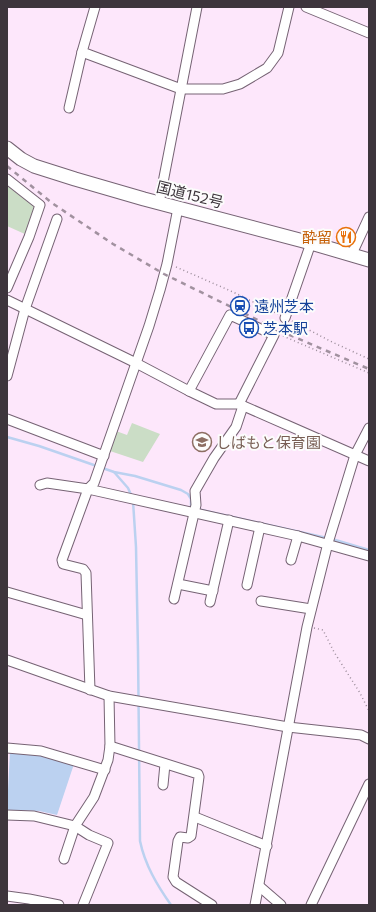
<svg xmlns="http://www.w3.org/2000/svg" width="376" height="912" font-family="Commissioner,'Noto Sans JP',sans-serif">
<style>
.green{fill:#cbddc6}
.water{fill:#bbd1f0}
.lines{fill:none;stroke-linecap:round;stroke-linejoin:round}
.stream{stroke:#bbd1f0;stroke-width:2.5}
.minor-casing{stroke:#766374;stroke-width:11}
.highway-casing{stroke:#766374;stroke-width:15}
.path{stroke:#9b8c9a;stroke-width:1.5;stroke-dasharray:1 3;stroke-linecap:butt}
.minor{stroke:#fff;stroke-width:9}
.highway{stroke:#fff;stroke-width:13}
.rail{stroke:#a1919f;stroke-width:2.5;stroke-dasharray:5 5;stroke-linecap:butt}
.labels{text-anchor:middle;dominant-baseline:central;stroke-width:4;stroke-linejoin:round;paint-order:stroke}
.street-label{font-size:15px;fill:#3d353c;stroke:#fcfcfc}
.food-label{font-size:15px;fill:#c56008;stroke:#fcfcfc;text-anchor:end}
.transit-label{font-size:15px;fill:#164399;stroke:#fcfcfc;text-anchor:start}
.education-label{font-size:15px;fill:#785e54;stroke:#fcfcfc;text-anchor:start}
</style>
<rect width="100%" height="100%" fill="#fde7fb"/>
<!-- green -->
<g class="green">
<polygon points="7,178 38,206 27,235 7,226"/>
<polygon points="132,423 160,434 143,462 110,451 116,431 127,435"/>
</g>
<!-- water -->
<polygon class="water" points="10,751 53,758 74,764 57,815 39,811 7,810"/>
<g class="lines">
<!-- stream -->
<g class="stream">
<polyline points="7,437 39,446 114,472 135,476 181,490 188,494 191,499 191,507 193,508"/>
<polyline points="114,472 128,488 132,497"/>
<path d="M133,501L136,547L138,651L140,841C145,865 157,885 171,905"/>
<polyline points="197,509 327,538"/>
<polyline points="332,539 369,550"/>
</g>
<!-- minor casing -->
<g class="minor-casing">
<g id="minor">
<polyline points="95,7 82,52 181,89 223,89 240,84 267,68 278,53 289,7"/>
<polyline points="306,7 369,33"/>
<polyline points="69,108 82,52"/>
<polyline points="7,179 40,205 29,237 7,288"/>
<polyline points="159,203 197,7"/>
<polyline points="351,256 369,217"/>
<polyline points="7,300 136,363 189,391 216,404 239,404 369,461"/>
<polyline points="285,318 311,243"/>
<polyline points="7,376 25,309 57,219"/>
<polyline points="189,391 230,315 274,335 239,404"/>
<polyline points="7,419 104,456"/>
<polyline points="40,485 47,483 88,489 298,536 369,556"/>
<polyline points="291,560 298,536"/>
<polyline points="178,584 213,591"/>
<polyline points="247,585 260,527"/>
<polyline points="7,592 87,615"/>
<polyline points="174,599 196,505 195,491 214,458 236,427 243,406"/>
<polyline points="261,601 311,609"/>
<polyline points="210,602 229,520"/>
<polyline points="7,660 109,696 288,727 361,735 369,739"/>
<polyline points="90,690 86,573 83,569 63,564 62,560 88,489 94,483 149,326 160,290 167,264 178,208"/>
<polyline points="110,746 198,774 199,777 191,836 188,838 180,837 178,841 173,877 176,882 212,905"/>
<polyline points="7,748 41,751 105,770"/>
<polyline points="163,785 165,764"/>
<polyline points="7,815 34,816 75,826 89,835 108,843 83,905"/>
<polyline points="195,817 267,846"/>
<polyline points="64,859 75,826 94,797 108,760 110,746 109,696"/>
<polyline points="259,886 281,905"/>
<polyline points="7,896 29,899 59,905"/>
<polyline points="255,905 307,627 328,543 355,455 369,428"/>
<polyline points="311,905 369,784"/>
</g>
</g>
<!-- highway casing -->
<g class="highway-casing">
<polyline id="highway" points="7,148 21,159 34,166 75,179 144,199 311,243 369,260"/>
</g>
<!-- path -->
<g class="path">
<polyline points="176,267 233,292 278,314"/>
<polyline points="292,321 332,342 369,359"/>
<polyline points="283,336 369,373"/>
<polyline points="314,628 323,630 334,652 360,693 369,711"/>
</g>
<!-- minor -->
<use href="#minor" class="minor"/>
<!-- highway -->
<use href="#highway" class="highway"/>
<!-- rail -->
<polyline class="rail" points="7,166 52,203 113,244 164,274 278,330 369,369"/>
</g>
<!-- icons -->
<defs>
<g id="restaurant-ring" transform="scale(1)"><circle r="9.5" fill="#fcfcfc" stroke="#e8710a" stroke-width="1.5"/><path d="M-5-6h1v4h1v-4h1v4h1v-4h1v5L-1.5 .5V6h-2V.5L-5-1ZM5-6V6H3V1.5H1.5Q1.5-4 5-6Z" fill="#e8710a"/></g>
<g id="station-ring" transform="scale(1)"><circle r="9.5" fill="#fcfcfc" stroke="#1a4fb4" stroke-width="1.5"/><path d="M-3-6H3Q5-6 5-4V2Q5 4 3 4L4.5 6H3L1.5 4h-3L-3 6H-4.5L-3 4Q-5 4-5 2V-4Q-5-6-3-6ZM-3.5-4v3h7v-3ZM-3.5 1v1.5H-2V1ZM2 1v1.5H3.5V1Z" fill="#1a4fb4"/></g>
<g id="bus-ring" transform="scale(1)"><circle r="9.5" fill="#fcfcfc" stroke="#1a4fb4" stroke-width="1.5"/><path d="M-5-6H5V4H4V6H2V4H-2V6H-4V4H-5ZM-3.5-4V0h7V-4ZM-3.5 1.2v1.5H-2V1.2ZM2 1.2v1.5H3.5V1.2Z" fill="#1a4fb4"/></g>
<g id="school-ring" transform="scale(1)"><circle r="9.5" fill="#fcfcfc" stroke="#8d6e63" stroke-width="1.5"/><path d="M0-5L7-2L0 1L-7-2ZM-4 1L0 2.5L4 1V4Q0 6-4 4Z" fill="#8d6e63"/></g>
</defs>
<g fill-rule="evenodd">
<use href="#restaurant-ring" x="346" y="237"/>
<use href="#station-ring" x="240" y="306"/>
<use href="#bus-ring" x="249" y="328"/>
<use href="#school-ring" x="202" y="442"/>
</g>
<g class="labels">
<!-- street labels -->
<g class="street-label">
<text transform="translate(190 194) rotate(14)">国道152号</text>
</g>
<!-- food labels -->
<g class="food-label">
<text x="332" y="237">酔留</text>
</g>
<!-- transit labels -->
<g class="transit-label">
<text x="254" y="306">遠州芝本</text>
<text x="263" y="328">芝本駅</text>
</g>
<!-- education labels -->
<g class="education-label">
<text x="216" y="442">しばもと保育園</text>
</g>
</g>
<!-- border -->
<rect width="376" height="912" fill="none" stroke="#3d353c" stroke-width="16"/>
</svg>
